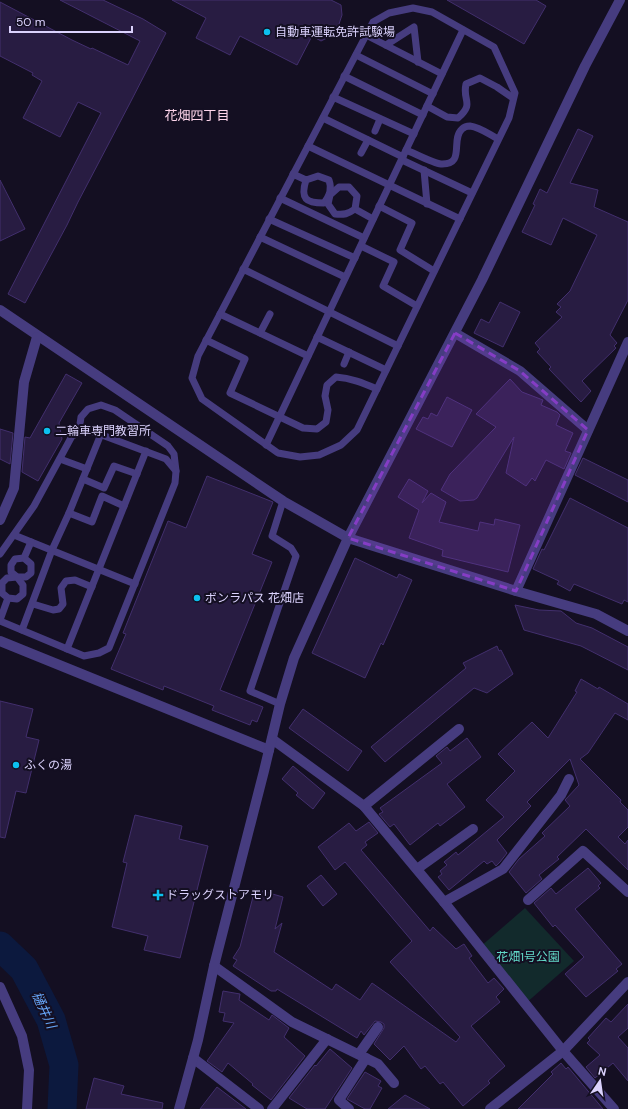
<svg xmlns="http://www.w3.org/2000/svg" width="628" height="1109" font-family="'DM Sans','Noto Sans JP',sans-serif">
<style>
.green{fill:#122a2c}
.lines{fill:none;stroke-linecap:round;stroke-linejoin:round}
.river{stroke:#0c193e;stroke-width:29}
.building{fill:#281c42;stroke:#422f6d}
.service{stroke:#463c7f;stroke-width:7}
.minor{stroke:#463c7f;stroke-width:10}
.tertiary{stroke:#463c7f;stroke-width:10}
.marked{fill:#853dc5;fill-opacity:0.2;stroke:#853dc5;stroke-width:3;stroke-dasharray:8 5;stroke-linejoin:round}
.poi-dot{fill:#0cc0ef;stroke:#140f22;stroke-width:1.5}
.labels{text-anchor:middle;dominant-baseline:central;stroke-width:4;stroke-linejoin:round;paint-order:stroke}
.poi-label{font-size:12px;fill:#dbd2fd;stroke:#140f22;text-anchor:start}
.park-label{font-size:12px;fill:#62d9c8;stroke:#140f22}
.neighbourhood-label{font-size:13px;fill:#fdd4ea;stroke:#140f22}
.water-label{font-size:13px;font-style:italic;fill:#66a5f7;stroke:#140f22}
</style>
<rect width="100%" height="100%" fill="#140f22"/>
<!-- green -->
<polygon class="green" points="525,908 574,961 525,1004 480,947"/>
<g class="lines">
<!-- river -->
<polyline class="river" points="0,946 24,969 51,1020 64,1065 62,1109"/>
</g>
<!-- building -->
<g class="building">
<polygon points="60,0 103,0 143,19 166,33 130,103 78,202 67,225 25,303 8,294 101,113 78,102 60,137 23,118 42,81 32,75 33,73 0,56 0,2 72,40 91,49 92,48 128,65 140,41"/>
<polygon points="172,0 331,0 341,5 342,15 337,30 329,37 321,41 312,36 297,65 240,36 230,55 196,38 206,18"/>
<polygon points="447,0 536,0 546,6 524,44"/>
<polygon points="578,129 593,136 570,183 598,190 594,207 628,222 628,300 610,335 617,343 614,346 616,348 582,381 591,391 581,402 549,369 551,367 537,352 540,349 535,343 562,317 556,312 561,307 557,304 570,291 597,235 563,218 551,245 522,232 535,205 533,204 540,189 547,193"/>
<polygon points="0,180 25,229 0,241"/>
<polygon points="500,302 520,312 503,347 474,333 481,319 489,323"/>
<polygon points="66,374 82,383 59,423 62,439 38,481 22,472 25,437 30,438"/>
<polygon points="510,379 522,392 543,400 541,405 557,412 560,415 556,425 573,433 565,451 571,453 564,469 546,460 535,481 532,478 526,486 506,473 514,437 477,498 474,500 460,501 441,490 450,474 496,427 476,414"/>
<polygon points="447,397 472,410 452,447 416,429 423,417 428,419 431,413 437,416"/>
<polygon points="0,429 13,433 10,464 0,459"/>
<polygon points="583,458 628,480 628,502 575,475"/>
<polygon points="207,476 273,502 252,554 272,562 220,690 263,707 257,722 252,720 250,725 212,710 214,706 164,686 163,690 111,669 126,634 123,633 168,521 186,528"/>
<polygon points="409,479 428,491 422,503 431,493 446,502 439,522 478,531 480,522 494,525 495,519 520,525 508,572 442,556 443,550 409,538 419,510 398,497"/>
<polygon points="570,498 628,528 628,602 624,600 622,604 574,584 570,591 557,584 559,581 533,569 542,549 544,550"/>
<polygon points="355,558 397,578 399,574 412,580 383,645 381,643 365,678 312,653"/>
<polygon points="515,605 539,610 561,611 576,623 592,628 628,647 628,670 581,646 524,630"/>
<polygon points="497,646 499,651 501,650 513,674 487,693 474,688 385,762 371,747 466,668 463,663"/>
<polygon points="581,679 598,689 599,687 628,704 628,720 615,713 588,753 580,759 621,800 620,802 628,810 628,827 618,837 625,844 628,840 628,870 586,829 557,857 559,859 539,875 542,879 526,893 509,872 519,859 545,836 542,833 570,806 565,800 579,785 570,759 527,802 531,806 497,840 507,853 500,862 496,866 492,861 487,864 484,861 449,890 438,877 442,874 440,871 447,865 444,862 456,852 458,855 504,817 486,800 515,771 498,754 532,722 548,738 577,692 575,691"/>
<polygon points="0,701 33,709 26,737 39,740 26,793 16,791 5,838 0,837"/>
<polygon points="303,709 362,751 348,771 289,728"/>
<polygon points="467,738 481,757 447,784 465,807 440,826 438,823 410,845 394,824 390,827 379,814 383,812 380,808 442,763 436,756 447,747 450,751"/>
<polygon points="293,766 325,793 313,809 296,795 298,793 282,779"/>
<polygon points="135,815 182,826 179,839 208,846 180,958 144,950 148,936 112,927 127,863 123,862"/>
<polygon points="369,822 378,833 365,842 367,845 361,850 430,931 433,927 456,949 464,944 472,956 469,958 488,983 494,978 504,989 496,997 500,1002 471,1026 505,1066 488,1081 490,1083 463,1106 443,1082 440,1084 425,1066 421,1069 404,1046 390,1060 374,1044 384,1028 384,1024 381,1022 375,1021 364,1035 361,1031 357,1038 277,989 276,991 271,991 233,966 237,960 233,958 240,947 255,889 283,897 275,929 282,923 274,952 332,990 336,984 360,1000 372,983 456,1042 460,1037 390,962 412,941 345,862 335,870 318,847 349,823 356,831"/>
<polygon points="588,868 601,883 598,886 600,888 575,909 622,964 616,969 618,971 586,997 565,974 584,957 555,925 553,927 534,903 551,888 556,894"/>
<polygon points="321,875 337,894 323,906 307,886"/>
<polygon points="223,991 240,994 239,1000 269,1020 272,1015 289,1028 284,1037 305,1056 271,1100 252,1085 253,1084 228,1063 222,1072 207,1061 234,1023 223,1021 225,1013 219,1012"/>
<polygon points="628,1004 628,1028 618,1037 628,1048 628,1081 613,1063 595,1078 586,1067 600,1055 587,1043 590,1040 588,1038 606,1018 611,1022"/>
<polygon points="330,1049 352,1068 325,1109 307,1109 289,1098 315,1065 316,1066"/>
<polygon points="561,1063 566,1069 568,1067 603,1109 518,1109 553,1074 551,1072"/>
<polygon points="365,1072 381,1081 378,1086 382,1088 370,1109 365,1109 347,1099"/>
<polygon points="94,1078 124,1086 121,1094 163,1103 162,1109 86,1109"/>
<polygon points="217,1087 246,1109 200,1109"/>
<polygon points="405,1095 430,1109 388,1109"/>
</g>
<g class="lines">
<!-- service -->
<g class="service">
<polygon points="413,8 432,12 494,47 515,93 509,118 357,430 341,445 319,455 300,457 278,453 202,399 192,378 198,356 373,22 389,13"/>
<polyline points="366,35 442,74"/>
<polyline points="386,45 414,27 418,62"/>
<polyline points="356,55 433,94"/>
<polyline points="344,76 423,115"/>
<polyline points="333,97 414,134"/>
<path d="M427,106L447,117L458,118C475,103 462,101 466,84L480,78L497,87L513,98"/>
<polyline points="323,118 403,157"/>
<polyline points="375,131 380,119"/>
<polyline points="308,146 460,219"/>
<path d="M406,150C414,153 433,163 441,164C466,165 450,140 462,129C464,127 467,126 470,126C480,127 490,135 498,139"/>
<polyline points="361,153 368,140"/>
<polyline points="402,160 472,193"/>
<polyline points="424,170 427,204"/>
<path d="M293,174L306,180L318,176L329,180C332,189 330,195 324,203C306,203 300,199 306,180"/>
<polyline points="280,198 364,238"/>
<polyline points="379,206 412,223 400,250 434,271"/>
<path d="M355,209L357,196L349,187H339L330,195L328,204L335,214C344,215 348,214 355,209L373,219"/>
<polyline points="269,219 355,258"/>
<polyline points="260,237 345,277"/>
<polyline points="361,246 394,262 383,286 417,306"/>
<polyline points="243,269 398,346"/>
<polyline points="220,314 308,356"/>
<polyline points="260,333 270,314"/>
<polyline points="317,337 386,370"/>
<path d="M206,340L245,359L230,393L303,428L317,429L326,422L328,410L325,396L327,385L336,377C351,378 363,383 377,389"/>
<polyline points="344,364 349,352"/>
<polyline points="83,431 80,424 81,417 88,409 101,405 115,410 168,446 174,454 176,471"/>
<polyline points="266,445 463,30"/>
<polyline points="60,459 87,469"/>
<polyline points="83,479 104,488 114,466 137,474"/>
<polyline points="69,513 92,522 102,496 124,506"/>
<polyline points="14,535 135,584"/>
<polyline points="0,554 34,506 72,436 83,431 94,432 166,459 176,471 175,483 109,648 99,653 84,656 0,621"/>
<polyline points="24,558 15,559 11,565 11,572 17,577 26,577 31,573 31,564 24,558 31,542"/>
<polygon points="17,577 23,585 23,594 17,599 8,598 2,593 2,583 7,578"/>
<polyline points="33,604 53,610 59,609 63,604 61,588 66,581 75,580 92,587"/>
<polyline points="0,620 8,598"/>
<polyline points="22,630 52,550 69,513 101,434"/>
<polyline points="67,649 146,451"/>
<polyline points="280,704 250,691 296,556 291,548 272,536 283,501"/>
</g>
<!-- minor -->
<g class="minor">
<polyline points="0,310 283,501 348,538 516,591 596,614 628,631"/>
<polyline points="455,333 520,371 588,430"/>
<polyline points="0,520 14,488 24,382 37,337"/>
<polyline points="516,591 628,342"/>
<polyline points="0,641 269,750"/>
<polyline points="272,739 364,806 444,902 563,1051 614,1109"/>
<polyline points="364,806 459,729"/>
<polyline points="417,869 473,829"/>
<polyline points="528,900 583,851 628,892"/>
<polyline points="444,902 503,869 561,795 569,779"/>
<polyline points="214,966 292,1022 378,1064 394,1083"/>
<polyline points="0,987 22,1036 29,1070 27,1109"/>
<polyline points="359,1054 378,1027"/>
<polyline points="193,1058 259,1109"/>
<polyline points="272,1109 327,1039"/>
<polyline points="349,1109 339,1100 366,1058"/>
<polyline points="490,1109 563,1051 628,982"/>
</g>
<!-- tertiary -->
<polyline class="tertiary" points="179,1109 198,1040 214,966 264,771 280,704 294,658 348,538 482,280 585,66 620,0"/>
</g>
<!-- marked area -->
<path class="marked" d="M455,333L520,371L588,430L516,591L348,538Z"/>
<!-- markers -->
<g class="poi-dot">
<circle cx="267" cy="32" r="4"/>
<circle cx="47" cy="431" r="4"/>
<circle cx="197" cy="598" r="4"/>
<circle cx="16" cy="765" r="4"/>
<path d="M156 889h4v4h4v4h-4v4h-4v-4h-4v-4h4z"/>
</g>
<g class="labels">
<!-- poi labels -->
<g class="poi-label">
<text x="275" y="32">自動車運転免許試験場</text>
<text x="55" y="431">二輪車専門教習所</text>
<text x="205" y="598">ボンラパス 花畑店</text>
<text x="24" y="765">ふくの湯</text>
<text x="166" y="895">ドラッグストアモリ</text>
</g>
<!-- park labels -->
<g class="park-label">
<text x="528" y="957">花畑1号公園</text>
</g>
<!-- neighbourhood labels -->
<g class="neighbourhood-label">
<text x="197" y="115">花畑四丁目</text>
</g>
<!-- water labels -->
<g class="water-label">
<text transform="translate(44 1010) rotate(65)">樋井川</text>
</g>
</g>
<!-- north arrow -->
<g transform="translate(600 1081) rotate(13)" stroke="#140f22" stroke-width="3" paint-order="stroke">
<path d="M0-3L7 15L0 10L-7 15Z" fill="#dbd2fd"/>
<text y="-6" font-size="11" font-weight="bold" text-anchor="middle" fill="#dbd2fd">N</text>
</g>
<!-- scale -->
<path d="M10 26v6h122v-6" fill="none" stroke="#dbd2fd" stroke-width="2"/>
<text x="16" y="26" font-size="12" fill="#dbd2fd" stroke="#140f22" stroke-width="3" paint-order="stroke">50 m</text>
</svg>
